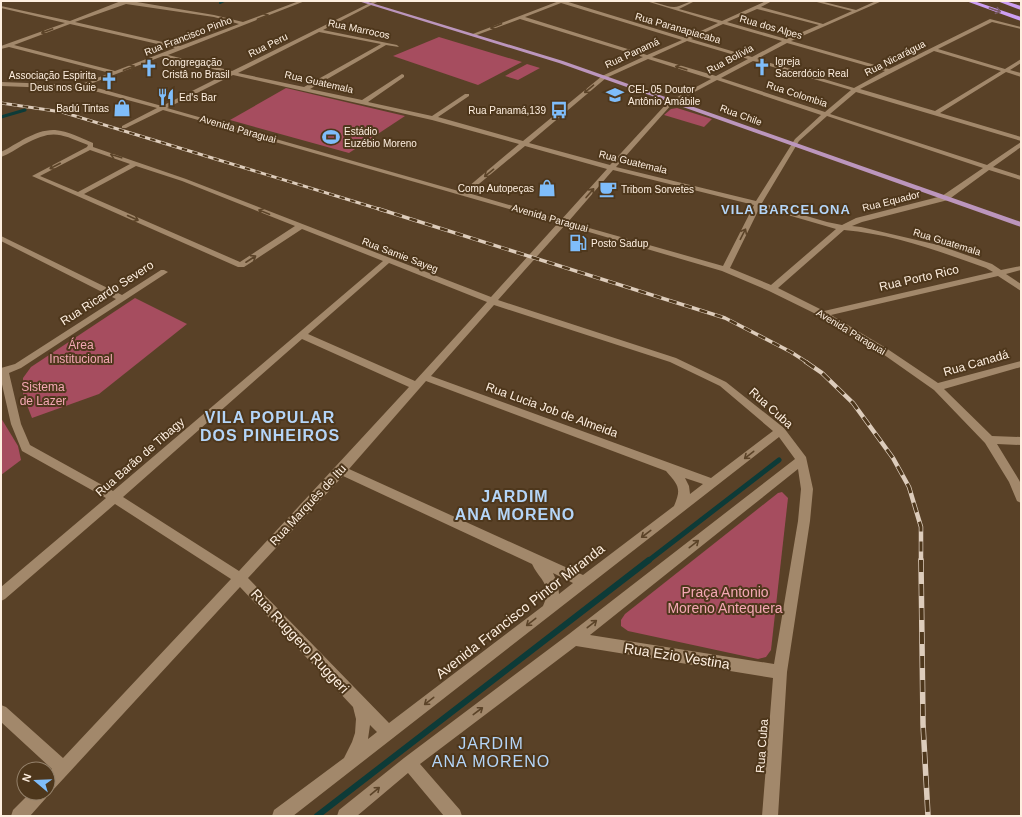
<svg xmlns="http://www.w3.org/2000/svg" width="1022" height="817" font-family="Arial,sans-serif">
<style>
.green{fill:#a64d5f}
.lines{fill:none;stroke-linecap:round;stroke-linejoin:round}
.stream-far3{stroke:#0d3b38;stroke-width:2}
.stream-far2{stroke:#0d3b38;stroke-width:3}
.stream-far1{stroke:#0d3b38;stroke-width:5}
.stream{stroke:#0d3b38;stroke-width:6}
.minor{fill:#a2886b;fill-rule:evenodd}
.major{fill:#bc96bd;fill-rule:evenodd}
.highway{fill:#cd9ff3;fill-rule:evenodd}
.rail-far3-casing{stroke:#dcb;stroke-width:3}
.rail-far2-casing{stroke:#dcb;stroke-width:3.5}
.rail-far1-casing{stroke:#dcb;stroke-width:4.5}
.rail-casing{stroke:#dcb;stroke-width:5.5}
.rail-far3{stroke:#4e371c;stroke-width:2;stroke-dasharray:5.5;stroke-linecap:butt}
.rail-far2{stroke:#4e371c;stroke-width:2.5;stroke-dasharray:8;stroke-linecap:butt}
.rail-far1{stroke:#4e371c;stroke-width:3;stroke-dasharray:10;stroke-linecap:butt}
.rail{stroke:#4e371c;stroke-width:4;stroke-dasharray:12;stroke-linecap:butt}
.oneway{stroke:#7a5b67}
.oneway2{stroke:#5b4328}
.labels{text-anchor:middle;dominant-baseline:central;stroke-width:4;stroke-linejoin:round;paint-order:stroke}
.far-street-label{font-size:10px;fill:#feefe0;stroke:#4e371c}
.far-poi-label{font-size:10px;fill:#feefe0;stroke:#4e371c;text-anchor:start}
.street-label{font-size:12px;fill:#feefe0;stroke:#4e371c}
.park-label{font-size:12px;fill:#f4a8b4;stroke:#4e371c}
.far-district-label{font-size:13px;font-weight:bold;letter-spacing:1px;fill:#b4d5f8;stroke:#4e371c}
.near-park-label{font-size:14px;fill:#f4a8b4;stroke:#4e371c}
.near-street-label{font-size:14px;fill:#feefe0;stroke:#4e371c}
.district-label{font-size:16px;font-weight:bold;letter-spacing:1px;fill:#b4d5f8;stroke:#4e371c}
.near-neighbourhood-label{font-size:16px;letter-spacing:1px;fill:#b4d5f8;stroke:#4e371c}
</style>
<rect width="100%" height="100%" fill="#594127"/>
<!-- green -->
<g class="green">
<polygon points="439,37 522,62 478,85 393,56"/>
<polygon points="527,64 540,68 518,80 505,76"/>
<polygon points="286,88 405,116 349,153 230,120"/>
<polygon points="677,108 712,119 704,127 664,115 671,109"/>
<polygon points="135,298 187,324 99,394 32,418 23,395 23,378 31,367"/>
<polygon points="1,418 18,446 21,460 1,475"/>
<polygon points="782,492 788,498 771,650 766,657 758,659 628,631 621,626 621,620 625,614 778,493"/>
</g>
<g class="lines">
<!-- stream-far3 -->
<polyline class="stream-far3" points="220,3 224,1"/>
<!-- stream-far2 -->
<polyline class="stream-far2" points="1,117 25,110"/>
<!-- stream-far1 -->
<polyline class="stream-far1" points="648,561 779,460"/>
<!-- stream -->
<polyline class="stream" points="317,816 649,560"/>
<!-- minor -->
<path class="minor" d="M121,1H131L214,15L243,22L299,1H305L168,55L232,71L374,1H379L323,30L397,45L399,47L386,45L310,89L362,100L402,74L404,75V77L368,102L432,116L465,94H469V96L438,117L523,141L602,76L643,57L520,19L474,36L470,35L559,1H565L686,38L718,23L646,1C656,1 665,7 674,7C681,7 687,1 695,1L679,9L722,21L766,1H772L761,7L823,24L852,11L813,1H820L856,10L876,1H882L791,41L889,69L990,19L1021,27V29L992,22L938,49L1005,69L1021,59V63L1010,70L1021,73V77L1006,72L940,113L1021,137V141L856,92L830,114L987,165L1021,142V147L993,167L1021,176V180L989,170L948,200L862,222L852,226L861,227L938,245L992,264L1001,270L1021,266V270L1006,274L1021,284V291L998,276L831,315L886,348L938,383L1021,361V367L944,389L992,436L1021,437V445L997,444L1019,480L1021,484V503L1017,501L1009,482L985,443L934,390L880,352L820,316L769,291L722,271L565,225L498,300L676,358L726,382L784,428L806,457L813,489L810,521L787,672L778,816H762L773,678L576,646L420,764L460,810L462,816H444L408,773L357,816H337L339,810L404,758L569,634L795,459L779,437L293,816H272L274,810L344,758L352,742L355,733L356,719L353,707L240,587L53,790L48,792L46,798L30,816H11L13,810L30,793H48V774L52,769L1,722V705L6,707L63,758L231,579L115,504L5,599L1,601V587L106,498L22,451L11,424L1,380V368L15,364L116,299L1,241V236L122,295L161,270H164L168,272L21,368L9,373L21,424L30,445L113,491L383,261L302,229L244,267H238L32,176L87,147L88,145C58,133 53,129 23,145C16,149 9,154 1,157V152C17,144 36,129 55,130C68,131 81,138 93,143V147L186,179L491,297L558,223L163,110L126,128H122V126L157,108L98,92L79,89L1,86V82L79,85L110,73L9,47L1,49V46L65,23L1,8V6L70,21ZM561,3L682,40L647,55L525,17ZM126,4L214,17L239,24L180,46L75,22ZM757,9L819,25L786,39L727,22ZM70,24L175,48L115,71L14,45ZM723,24L782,41L752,57L691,39ZM319,32L381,44L304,87L238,73ZM687,41L748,59L716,76L652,57ZM787,43L885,71L854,88L757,59ZM934,51L1001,71L935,111L860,89ZM163,56L228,73L162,106L101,89L85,86ZM648,59L711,79L668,102L610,165L529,143L606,78ZM753,61L851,90L825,112L721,78ZM233,75L432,120L519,144L462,192L167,108ZM717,80L821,115L795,139L756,201L616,167L672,104ZM827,116L983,168L942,196L856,218L842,225L827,222L762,203L799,141ZM525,146L607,169L561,220L468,193ZM90,150L130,164L78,192L40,176ZM136,166L182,181L295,226L240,262L84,194ZM613,170L754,205L723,266L568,222ZM760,207L836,229L771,285L730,268ZM844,230C893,234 941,252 986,268L993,272L824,311L778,288ZM389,263L487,302L415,381L308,334ZM494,305L670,362L720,386L773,431L711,478L431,376ZM302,339L409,387L239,571L123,497ZM426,381L666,471C678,485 682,488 674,506L583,575L349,469ZM798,469L801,489L798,521L774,664L590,635ZM343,476L532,564C540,581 553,584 543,606L389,723L248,578ZM685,478L703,484L690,494L689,486ZM553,573L573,583L559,594L558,584ZM370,725L377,732L368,739Z"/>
<!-- major -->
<polygon class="major" points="358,1 365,1 563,61 1021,222 1021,227 559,63"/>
<!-- highway -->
<g class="highway">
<polygon points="966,1 974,1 1021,17 1021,21"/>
<polygon points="997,1 1005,1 1021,6 1021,10"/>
</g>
<!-- rail-far3 casing -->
<g class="rail-far3-casing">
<polyline id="rail-far3" points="1,103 62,112 382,210"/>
</g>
<!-- rail-far2 casing -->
<g class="rail-far2-casing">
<polyline id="rail-far2" points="379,209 725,318 791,352 808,363"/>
</g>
<!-- rail-far1 casing -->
<g class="rail-far1-casing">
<polyline id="rail-far1" points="806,362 822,373 853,403 893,458 909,487 921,527 921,561"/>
</g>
<!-- rail casing -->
<g class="rail-casing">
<polyline id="rail" points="921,560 923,724 928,816"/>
</g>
<!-- rail-far3 -->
<use href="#rail-far3" class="rail-far3"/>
<!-- rail-far2 -->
<use href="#rail-far2" class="rail-far2"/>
<!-- rail-far1 -->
<use href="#rail-far1" class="rail-far1"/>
<!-- rail -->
<use href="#rail" class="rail"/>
</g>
<!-- one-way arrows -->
<defs><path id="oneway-shaft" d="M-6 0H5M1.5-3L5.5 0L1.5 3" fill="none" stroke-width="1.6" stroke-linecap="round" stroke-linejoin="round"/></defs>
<use class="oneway" href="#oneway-shaft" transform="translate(995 10) rotate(19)"/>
<g class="oneway2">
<use href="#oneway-shaft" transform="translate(263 17) rotate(-21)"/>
<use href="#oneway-shaft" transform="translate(496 26) rotate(159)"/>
<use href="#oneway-shaft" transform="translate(47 31) rotate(160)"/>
<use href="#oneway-shaft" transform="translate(129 68) rotate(-21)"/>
<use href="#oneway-shaft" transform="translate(681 68) rotate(-163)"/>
<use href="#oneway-shaft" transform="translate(589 89) rotate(140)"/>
<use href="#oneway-shaft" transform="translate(116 156) rotate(-162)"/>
<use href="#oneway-shaft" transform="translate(55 166) rotate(153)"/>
<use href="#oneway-shaft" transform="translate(489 173) rotate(141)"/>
<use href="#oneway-shaft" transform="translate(590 193) rotate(-49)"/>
<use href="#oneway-shaft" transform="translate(264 212) rotate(-158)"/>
<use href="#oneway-shaft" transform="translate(133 218) rotate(24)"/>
<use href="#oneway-shaft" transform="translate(743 234) rotate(-63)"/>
<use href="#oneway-shaft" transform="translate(251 259) rotate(-33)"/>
<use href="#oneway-shaft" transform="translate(749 455) rotate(142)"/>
<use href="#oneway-shaft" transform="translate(646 534) rotate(143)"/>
<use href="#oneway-shaft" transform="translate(694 544) rotate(-38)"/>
<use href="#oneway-shaft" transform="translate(531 622) rotate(142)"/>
<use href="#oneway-shaft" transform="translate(592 624) rotate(-38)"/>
<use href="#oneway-shaft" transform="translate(429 701) rotate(142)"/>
<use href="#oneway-shaft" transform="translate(478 711) rotate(-37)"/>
<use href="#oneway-shaft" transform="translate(375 791) rotate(-40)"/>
</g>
<!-- icons -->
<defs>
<g id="church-bare" transform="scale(1.38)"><path d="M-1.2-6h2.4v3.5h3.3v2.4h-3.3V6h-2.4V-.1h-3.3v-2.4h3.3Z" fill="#7fbdfa" stroke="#4e371c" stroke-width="2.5" paint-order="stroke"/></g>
<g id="school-bare" transform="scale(1.38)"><path d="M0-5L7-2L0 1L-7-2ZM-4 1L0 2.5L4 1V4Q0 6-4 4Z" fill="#7fbdfa" stroke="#4e371c" stroke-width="2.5" paint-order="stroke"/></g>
<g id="restaurant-bare" transform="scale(1.38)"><path d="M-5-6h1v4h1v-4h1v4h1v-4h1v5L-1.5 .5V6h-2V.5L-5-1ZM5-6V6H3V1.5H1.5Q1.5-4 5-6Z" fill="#7fbdfa" stroke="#4e371c" stroke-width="2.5" paint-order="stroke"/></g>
<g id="shop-bare" transform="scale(1.38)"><path d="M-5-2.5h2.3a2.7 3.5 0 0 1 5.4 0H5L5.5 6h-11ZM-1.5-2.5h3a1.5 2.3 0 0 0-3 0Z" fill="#7fbdfa" stroke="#4e371c" stroke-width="2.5" paint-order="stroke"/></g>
<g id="bus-bare" transform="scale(1.38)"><path d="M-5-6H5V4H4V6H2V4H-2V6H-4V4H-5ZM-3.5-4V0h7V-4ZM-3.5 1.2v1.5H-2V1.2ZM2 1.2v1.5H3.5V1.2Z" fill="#7fbdfa" stroke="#4e371c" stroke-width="2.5" paint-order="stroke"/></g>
<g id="stadium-bare" transform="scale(1.38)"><path d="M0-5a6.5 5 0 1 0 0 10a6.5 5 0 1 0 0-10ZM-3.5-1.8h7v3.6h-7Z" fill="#7fbdfa" stroke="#4e371c" stroke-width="2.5" paint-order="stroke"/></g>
<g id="cafe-bare" transform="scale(1.38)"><path d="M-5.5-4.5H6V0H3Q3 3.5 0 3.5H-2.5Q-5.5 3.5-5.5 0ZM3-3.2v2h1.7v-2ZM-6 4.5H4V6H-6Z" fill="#7fbdfa" stroke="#4e371c" stroke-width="2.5" paint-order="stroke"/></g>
<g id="fuel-bare" transform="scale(1.38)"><path d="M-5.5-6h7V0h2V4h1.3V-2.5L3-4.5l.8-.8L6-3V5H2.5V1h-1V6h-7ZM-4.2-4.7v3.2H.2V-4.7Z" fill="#7fbdfa" stroke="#4e371c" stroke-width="2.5" paint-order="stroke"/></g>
</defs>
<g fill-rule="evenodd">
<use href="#church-bare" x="762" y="67"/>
<use href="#church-bare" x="149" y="68"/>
<use href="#church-bare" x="109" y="81"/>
<use href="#school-bare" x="615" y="95"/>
<use href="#restaurant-bare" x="166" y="97"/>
<use href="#shop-bare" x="122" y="108"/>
<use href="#bus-bare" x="559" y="110"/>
<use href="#stadium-bare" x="331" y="137"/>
<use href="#shop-bare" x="547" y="188"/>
<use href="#cafe-bare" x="608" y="189"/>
<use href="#fuel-bare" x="578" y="243"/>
</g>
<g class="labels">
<!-- far-street labels -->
<g class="far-street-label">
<text transform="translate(771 27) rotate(16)">Rua dos Alpes</text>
<text transform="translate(678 28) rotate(16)">Rua Paranapiacaba</text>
<text transform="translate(359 29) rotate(12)">Rua Marrocos</text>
<text transform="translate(188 36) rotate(-21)">Rua Francisco Pinho</text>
<text transform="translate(268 45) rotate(-26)">Rua Peru</text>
<text transform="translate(632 53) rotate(-25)">Rua Panamá</text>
<text transform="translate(895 58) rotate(-27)">Rua Nicarágua</text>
<text transform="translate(730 59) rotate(-28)">Rua Bolívia</text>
<text transform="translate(319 82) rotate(13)">Rua Guatemala</text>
<text transform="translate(797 94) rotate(18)">Rua Colombia</text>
<text transform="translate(741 115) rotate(20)">Rua Chile</text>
<text transform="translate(238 129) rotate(16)">Avenida Paraguai</text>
<text transform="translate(633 162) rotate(14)">Rua Guatemala</text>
<text transform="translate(891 201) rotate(-14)">Rua Equador</text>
<text transform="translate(550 218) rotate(16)">Avenida Paraguai</text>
<text transform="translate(947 242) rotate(17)">Rua Guatemala</text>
<text transform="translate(400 255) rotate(21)">Rua Samie Sayeg</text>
<text transform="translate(851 332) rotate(31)">Avenida Paraguai</text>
</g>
<!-- far-poi labels -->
<g class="far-poi-label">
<text x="775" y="61">Igreja<tspan x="775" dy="12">Sacerdócio Real</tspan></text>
<text x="162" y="62">Congregação<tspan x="162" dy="12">Cristâ no Brasil</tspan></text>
<text x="96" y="75" text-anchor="end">Associação Espirita<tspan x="96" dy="12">Deus nos Guie</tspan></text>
<text x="628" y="89">CEI- 05 Doutor<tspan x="628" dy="12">Antônio Amábile</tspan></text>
<text x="179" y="97">Ed's Bar</text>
<text x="109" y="108" text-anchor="end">Badú Tintas</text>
<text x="546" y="110" text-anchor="end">Rua Panamá,139</text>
<text x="344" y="131">Estádio<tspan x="344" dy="12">Euzébio Moreno</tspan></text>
<text x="534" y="188" text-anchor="end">Comp Autopeças</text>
<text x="621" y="189">Tribom Sorvetes</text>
<text x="591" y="243">Posto Sadup</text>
</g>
<!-- street labels -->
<g class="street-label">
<text transform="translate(919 278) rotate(-13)">Rua Porto Rico</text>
<text transform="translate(107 293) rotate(-33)">Rua Ricardo Severo</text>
<text transform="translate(976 363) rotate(-16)">Rua Canadá</text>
<text transform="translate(771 408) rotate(42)">Rua Cuba</text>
<text transform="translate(552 410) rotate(20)">Rua Lucia Job de Almeida</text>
<text transform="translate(140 457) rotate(-41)">Rua Barão de Tibagy</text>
<text transform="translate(308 505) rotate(-47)">Rua Marquês de Itu</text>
<text transform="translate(762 746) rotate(-86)">Rua Cuba</text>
</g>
<!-- park labels -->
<g class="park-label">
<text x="81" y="345">Área<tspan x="81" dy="14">Institucional</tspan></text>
<text x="43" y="387">Sistema<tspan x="43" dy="14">de Lazer</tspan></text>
</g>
<!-- far-district labels -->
<g class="far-district-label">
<text x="786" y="209">VILA BARCELONA</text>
</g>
<!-- near-park labels -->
<g class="near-park-label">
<text x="725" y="592">Praça Antonio<tspan x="725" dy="16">Moreno Antequera</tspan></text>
</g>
<!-- near-street labels -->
<g class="near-street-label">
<text transform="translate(520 611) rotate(-38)">Avenida Francisco Pintor Miranda</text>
<text transform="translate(300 641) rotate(47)">Rua Ruggero Ruggeri</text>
<text transform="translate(677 656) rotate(9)">Rua Ezio Vestina</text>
</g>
<!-- district labels -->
<g class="district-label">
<text x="270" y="417">VILA POPULAR<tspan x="270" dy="18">DOS PINHEIROS</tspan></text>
<text x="515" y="496">JARDIM<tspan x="515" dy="18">ANA MORENO</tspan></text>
</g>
<!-- near-neighbourhood labels -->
<g class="near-neighbourhood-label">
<text x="491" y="743">JARDIM<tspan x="491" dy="18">ANA MORENO</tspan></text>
</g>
</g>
<!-- border -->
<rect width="1022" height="817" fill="none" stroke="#feefe0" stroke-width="4"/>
<!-- north arrow -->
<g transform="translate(36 781) rotate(289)"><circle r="19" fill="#4e371c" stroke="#94816a"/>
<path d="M0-3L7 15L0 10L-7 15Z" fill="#7fbdfa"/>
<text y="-6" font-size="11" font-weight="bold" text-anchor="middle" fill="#feefe0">N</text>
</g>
</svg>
